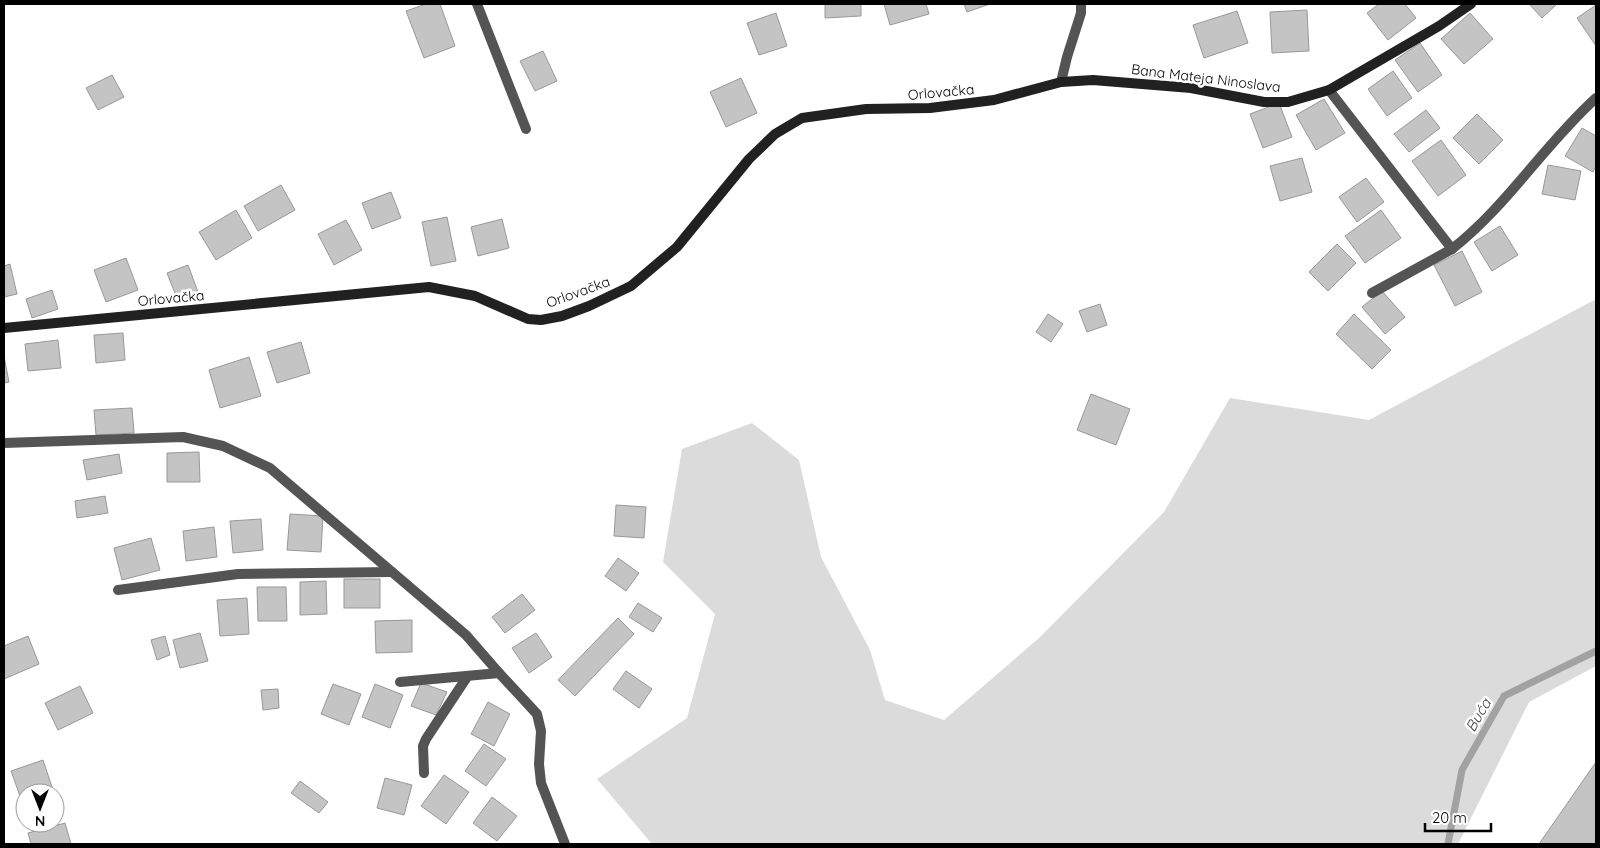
<svg xmlns="http://www.w3.org/2000/svg" width="1600" height="848" font-family="Quicksand,sans-serif">
<style>
.green{fill:#dbdbdb}
.lines{fill:none;stroke-linecap:round;stroke-linejoin:round}
.stream{stroke:#a2a2a2;stroke-width:7}
.building{fill:#c4c4c4;stroke:#989898}
.street{stroke:#545454;stroke-width:10}
.secondary{stroke:#212121;stroke-width:10}
.labels{text-anchor:middle;dominant-baseline:central;stroke-width:5;stroke-linejoin:round;paint-order:stroke}
.street-label{font-size:14px;fill:#000;stroke:#fff}
.water-label{font-size:15px;font-style:italic;fill:#434343;stroke:#fff}
</style>
<rect width="100%" height="100%" fill="#fff"/>
<!-- green -->
<polygon class="green" points="1596,299 1596,666 1529,702 1458,844 652,844 597,779 687,718 715,614 663,562 682,449 752,423 799,460 821,557 870,650 885,700 944,720 1039,638 1164,512 1230,398 1369,420"/>
<g class="lines">
<!-- stream -->
<polyline class="stream" points="1448,844 1462,770 1504,696 1596,651"/>
</g>
<!-- building -->
<g class="building">
<polygon points="426,4 440,4 455,46 424,58 406,11"/>
<polygon points="825,4 861,4 861,16 825,18"/>
<polygon points="884,4 926,4 929,14 890,25"/>
<polygon points="964,4 990,4 967,12"/>
<polygon points="1379,4 1405,4 1416,18 1388,40 1367,13"/>
<polygon points="1529,4 1557,4 1542,18"/>
<polygon points="1596,5 1596,46 1577,18"/>
<polygon points="1307,10 1309,51 1272,53 1270,12"/>
<polygon points="1237,11 1248,43 1204,58 1193,25"/>
<polygon points="776,13 787,46 759,55 747,23"/>
<polygon points="1470,13 1493,39 1464,64 1441,39"/>
<polygon points="1420,43 1442,75 1418,92 1395,60"/>
<polygon points="543,51 557,81 535,91 520,61"/>
<polygon points="1393,71 1412,98 1387,116 1368,89"/>
<polygon points="112,75 124,97 98,110 86,88"/>
<polygon points="741,78 757,113 726,127 710,92"/>
<polygon points="1324,99 1345,133 1316,150 1296,115"/>
<polygon points="1279,103 1292,137 1263,148 1250,114"/>
<polygon points="1426,110 1440,128 1409,152 1394,134"/>
<polygon points="1477,114 1503,140 1479,164 1453,138"/>
<polygon points="1582,128 1596,136 1596,166 1593,172 1565,156"/>
<polygon points="1441,140 1466,175 1438,196 1412,161"/>
<polygon points="1302,158 1312,192 1280,201 1270,166"/>
<polygon points="1548,165 1581,171 1575,200 1542,194"/>
<polygon points="1366,178 1384,202 1357,222 1339,197"/>
<polygon points="281,185 295,210 258,231 244,206"/>
<polygon points="391,192 401,218 372,229 362,203"/>
<polygon points="236,210 252,238 216,260 199,232"/>
<polygon points="1381,210 1401,238 1365,263 1345,236"/>
<polygon points="447,217 456,261 431,266 422,222"/>
<polygon points="502,219 509,248 478,256 471,227"/>
<polygon points="346,220 362,250 334,265 318,234"/>
<polygon points="1500,226 1518,255 1492,271 1474,242"/>
<polygon points="1337,244 1356,263 1328,291 1309,272"/>
<polygon points="1462,251 1482,292 1455,306 1434,265"/>
<polygon points="126,258 138,290 106,302 94,270"/>
<polygon points="10,264 17,294 4,297 4,266"/>
<polygon points="188,265 198,292 178,301 167,273"/>
<polygon points="52,290 58,309 32,318 26,299"/>
<polygon points="1382,291 1405,317 1385,334 1362,307"/>
<polygon points="1100,304 1107,325 1087,332 1079,311"/>
<polygon points="1048,314 1063,324 1051,342 1036,332"/>
<polygon points="1354,314 1391,350 1372,369 1336,334"/>
<polygon points="123,333 125,360 96,363 94,335"/>
<polygon points="58,340 61,368 28,371 25,344"/>
<polygon points="301,342 310,373 277,383 267,352"/>
<polygon points="4,356 9,382 4,383"/>
<polygon points="249,357 261,396 220,408 209,370"/>
<polygon points="1091,394 1130,409 1116,445 1077,430"/>
<polygon points="132,408 134,433 96,435 94,410"/>
<polygon points="199,452 200,482 167,482 167,453"/>
<polygon points="119,454 122,473 87,480 83,460"/>
<polygon points="105,496 108,513 77,518 75,501"/>
<polygon points="616,505 646,507 644,538 614,536"/>
<polygon points="290,514 323,516 321,552 287,550"/>
<polygon points="261,519 263,550 233,553 230,521"/>
<polygon points="214,527 217,557 186,561 183,531"/>
<polygon points="151,538 160,570 122,580 114,548"/>
<polygon points="618,558 639,573 626,591 605,576"/>
<rect x="344" y="579" width="36" height="29"/>
<polygon points="326,581 327,614 300,615 300,582"/>
<polygon points="257,587 286,587 287,621 258,621"/>
<polygon points="522,594 535,610 505,633 492,617"/>
<polygon points="247,598 249,634 220,636 217,600"/>
<polygon points="638,603 662,618 653,632 629,617"/>
<polygon points="618,618 634,634 575,696 558,680"/>
<polygon points="412,620 412,652 376,653 375,621"/>
<polygon points="200,633 208,661 180,668 173,640"/>
<polygon points="536,633 552,657 529,673 512,648"/>
<polygon points="28,636 39,664 4,679 4,646"/>
<polygon points="165,636 170,655 157,660 151,640"/>
<polygon points="626,671 652,689 639,708 613,689"/>
<polygon points="421,683 447,692 436,715 411,706"/>
<polygon points="333,684 361,694 349,725 321,714"/>
<polygon points="375,684 403,695 390,728 362,717"/>
<polygon points="80,686 93,713 58,730 45,703"/>
<polygon points="278,689 279,708 263,710 261,690"/>
<polygon points="488,702 510,714 494,746 471,734"/>
<polygon points="484,744 506,759 486,786 465,771"/>
<polygon points="43,760 54,793 25,793 25,810 11,771"/>
<polygon points="1596,762 1596,844 1539,844"/>
<polygon points="444,775 469,792 446,824 421,806"/>
<polygon points="385,778 412,785 404,815 377,808"/>
<polygon points="300,781 328,802 319,813 291,793"/>
<polygon points="492,797 517,816 497,841 473,823"/>
<polygon points="65,823 71,844 31,844 28,833"/>
</g>
<g class="lines">
<!-- street -->
<g class="street">
<polyline points="477,4 526,129"/>
<polyline points="1061,82 1067,57 1081,13 1081,4"/>
<path d="M1329,90L1452,249C1507,206 1544,145 1596,98"/>
<polyline points="1372,293 1452,249"/>
<polyline points="4,443 183,437 223,446 270,468 466,635 499,673 537,714 541,731 539,764 541,783 565,844"/>
<polyline points="118,590 238,574 392,572"/>
<polyline points="400,682 499,673"/>
<polyline points="424,773 423,746 426,739 467,677"/>
</g>
<!-- secondary -->
<polyline class="secondary" points="4,328 429,287 475,296 528,319 541,320 562,316 589,306 631,286 677,247 749,159 775,134 802,118 866,109 930,108 994,100 1061,82 1093,80 1191,88 1264,102 1288,102 1329,90 1439,26 1471,4"/>
</g>
<g class="labels">
<!-- street labels -->
<g class="street-label">
<text transform="translate(1206 78) rotate(7)">Bana Mateja Ninoslava</text>
<text transform="translate(941 92) rotate(-5)">Orlovačka</text>
<text transform="translate(578 292) rotate(-20)">Orlovačka</text>
<text transform="translate(171 298) rotate(-5)">Orlovačka</text>
</g>
<!-- water labels -->
<g class="water-label">
<text transform="translate(1478 715) rotate(-60)">Buća</text>
</g>
</g>
<!-- border -->
<rect width="1600" height="848" fill="none" stroke="#000000" stroke-width="10"/>
<!-- north arrow -->
<g transform="translate(40 808) rotate(180)"><circle r="24" fill="#ffffff" stroke="#999999"/>
<path d="M0-4L9 19L0 12L-9 19Z" fill="#000000"/>
<text y="-8" font-size="14" font-weight="bold" text-anchor="middle" fill="#000000">N</text>
</g>
<!-- scale -->
<path d="M1425 823v8h66v-8" fill="none" stroke="#000000" stroke-width="2.5"/>
<text x="1432" y="823" font-size="15" fill="#000000" stroke="#ffffff" stroke-width="4" paint-order="stroke">20 m</text>
</svg>
